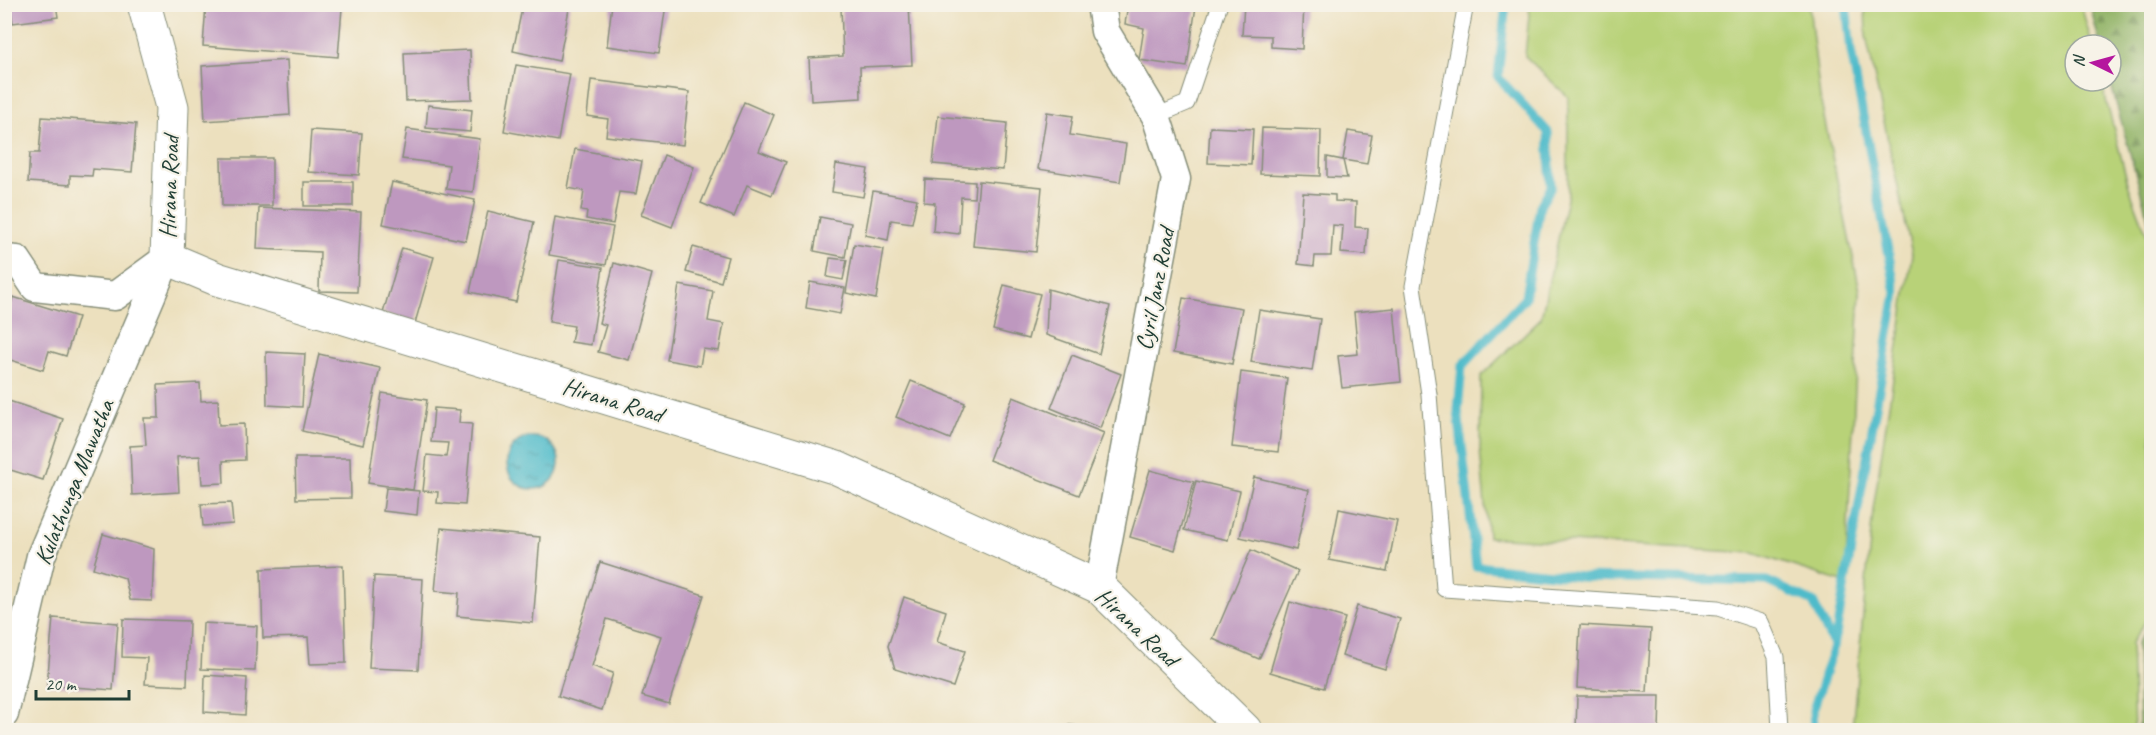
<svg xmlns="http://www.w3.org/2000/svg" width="2156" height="735" font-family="Caveat,sans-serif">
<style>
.grass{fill:#b8d278;stroke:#6c8856;stroke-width:1.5}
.forest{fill:url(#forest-firs);stroke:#58784e;stroke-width:1.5}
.water{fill:url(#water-ripples);stroke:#377c7f;stroke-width:1.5}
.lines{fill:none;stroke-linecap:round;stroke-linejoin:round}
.stream{stroke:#4fbbca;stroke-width:9}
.building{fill:#be98bf}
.service-casing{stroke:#868e79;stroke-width:17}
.minor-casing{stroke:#868e79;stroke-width:31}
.tertiary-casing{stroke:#868e79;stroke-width:35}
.service{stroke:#fff;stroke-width:15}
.minor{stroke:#fff;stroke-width:28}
.tertiary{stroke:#fff;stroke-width:33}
.labels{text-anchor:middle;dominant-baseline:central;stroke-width:4.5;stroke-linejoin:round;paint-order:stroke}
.street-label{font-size:24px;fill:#1f3d34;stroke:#f7f3e8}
</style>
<defs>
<pattern id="forest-firs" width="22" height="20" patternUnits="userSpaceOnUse" patternTransform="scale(1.5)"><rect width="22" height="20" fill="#92b468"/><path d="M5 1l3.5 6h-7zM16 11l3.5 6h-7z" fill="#779456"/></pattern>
<pattern id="water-ripples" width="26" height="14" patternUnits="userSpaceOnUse" patternTransform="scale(1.5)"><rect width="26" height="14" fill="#4fbbca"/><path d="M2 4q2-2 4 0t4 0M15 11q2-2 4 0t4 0" fill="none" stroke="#4199a5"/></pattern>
</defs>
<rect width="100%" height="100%" fill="#f7f3e8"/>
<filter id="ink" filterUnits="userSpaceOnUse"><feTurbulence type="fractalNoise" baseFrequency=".0167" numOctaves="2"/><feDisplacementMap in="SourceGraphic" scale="12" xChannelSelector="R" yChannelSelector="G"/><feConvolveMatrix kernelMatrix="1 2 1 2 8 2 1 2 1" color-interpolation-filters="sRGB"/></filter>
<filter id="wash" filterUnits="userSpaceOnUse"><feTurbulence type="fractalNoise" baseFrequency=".008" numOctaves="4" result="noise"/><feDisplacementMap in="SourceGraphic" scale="24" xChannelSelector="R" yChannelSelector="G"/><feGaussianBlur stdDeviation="1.35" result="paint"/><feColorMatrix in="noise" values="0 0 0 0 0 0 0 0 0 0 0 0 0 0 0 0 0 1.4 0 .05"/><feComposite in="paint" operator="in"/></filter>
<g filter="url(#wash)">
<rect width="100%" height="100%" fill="#ece0be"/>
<!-- grass -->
<g class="grass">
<polygon points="1530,5 1809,5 1820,98 1860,291 1845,583 1753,553 1488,537 1480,450 1481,376 1541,318 1568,194 1568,97 1525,56"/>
<polygon points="1865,5 2081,5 2092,45 2075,45 2075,81 2101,81 2129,187 2151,246 2152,612 2131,643 2134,730 1852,730 1873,510 1912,254 1866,36"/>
</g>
<!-- forest -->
<g class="forest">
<polygon points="2090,5 2151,5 2151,229 2110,81 2111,45 2100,45"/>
<polygon points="2151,622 2151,730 2139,730 2137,643"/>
</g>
<!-- water -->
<circle class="water" cx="533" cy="463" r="26"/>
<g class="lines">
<!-- stream -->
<g class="stream">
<polyline points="1506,4 1498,77 1548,132 1551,187 1540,206 1525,298 1462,366 1458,411 1476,566 1581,577 1767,581 1813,602 1834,646 1824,675"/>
<polyline points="1834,646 1896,293 1851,51 1846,4"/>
<polyline points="1814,730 1813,710 1826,671"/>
</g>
</g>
<g id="blocks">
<!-- building -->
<g class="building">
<polygon points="10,4 56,4 58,17 13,23"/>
<polygon points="206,4 315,4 342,8 338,57 203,46"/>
<polygon points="523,4 570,4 559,61 513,51"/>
<polygon points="612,4 666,4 659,53 607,46"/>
<polygon points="909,4 912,65 860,67 861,98 811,101 809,58 843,56 841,8"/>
<polygon points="1128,4 1196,6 1187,67 1139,60 1144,28 1125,24"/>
<polygon points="1244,4 1304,4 1302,49 1271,47 1271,36 1242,35"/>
<polygon points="470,50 472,99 406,101 404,53"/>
<polygon points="287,60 290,115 205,121 202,66"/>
<polygon points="516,65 570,74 558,141 504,131"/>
<polygon points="591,80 689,92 683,145 606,136 608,119 587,116"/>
<polygon points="744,102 774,115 759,151 786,162 772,195 747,185 734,217 701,203"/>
<polygon points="428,105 472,110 470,132 426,128"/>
<polygon points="1047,112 1073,116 1070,135 1126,144 1120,182 1038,169"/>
<polygon points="938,116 1007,123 1003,170 933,164"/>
<polygon points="42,117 136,124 132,172 93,169 92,176 70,175 70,185 28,182 30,153 39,153"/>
<polygon points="1210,127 1253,129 1251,165 1208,163"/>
<polygon points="1262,128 1321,130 1320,176 1260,174"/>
<polygon points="407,129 480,139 473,192 446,189 449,165 402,159"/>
<polygon points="311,130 362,133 359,175 308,172"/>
<polygon points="1348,131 1372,135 1367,164 1343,160 1347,178 1327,177 1327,157 1343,160"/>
<polygon points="575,149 642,161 636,194 619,192 613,224 586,219 587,212 581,211 584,191 568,188"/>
<polygon points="664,155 694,167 672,227 641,215"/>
<polygon points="221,158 272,158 272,206 222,206"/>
<polygon points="836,164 868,169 863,197 832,192"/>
<polygon points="925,179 975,182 974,198 961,197 959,234 933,231 935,203 924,202"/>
<polygon points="979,181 1042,187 1036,252 973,246"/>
<rect x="304" y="182" width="49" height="24"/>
<polygon points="392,182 475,200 466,241 383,224"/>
<polygon points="873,191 917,199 912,223 891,220 888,240 865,235"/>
<polygon points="1303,193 1335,195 1335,201 1356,202 1355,227 1368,228 1366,255 1341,253 1343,226 1333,225 1331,256 1315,256 1314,266 1298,264"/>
<polygon points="259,208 361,212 357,292 319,291 320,252 257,249"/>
<polygon points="488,211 534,222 516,302 470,292"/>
<polygon points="555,217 613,227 606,265 549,255"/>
<polygon points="820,217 851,223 845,257 814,251"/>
<polygon points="854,244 884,249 876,299 846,293"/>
<polygon points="693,247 728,257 721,282 686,272"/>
<polygon points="402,248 434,257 415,323 383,313"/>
<polygon points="830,258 847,260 843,280 827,277"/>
<polygon points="559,260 603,267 591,345 571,342 574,326 549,322"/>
<polygon points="614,263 652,274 629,360 598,352 606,325 599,323"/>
<polygon points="5,273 10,274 6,300 5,300"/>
<polygon points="810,282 845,288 840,314 806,308"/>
<polygon points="679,285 713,291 708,321 724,324 719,351 703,349 700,366 667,360"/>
<polygon points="1004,285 1040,294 1028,339 993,330"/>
<polygon points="1048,289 1110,306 1099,354 1046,335"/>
<polygon points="13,297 78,317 66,356 49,351 43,370 4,358 4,328"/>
<polygon points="1183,298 1242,308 1232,364 1173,353"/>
<polygon points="1394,308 1401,382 1342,388 1338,356 1358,354 1354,312"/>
<polygon points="1259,310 1320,319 1312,371 1251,362"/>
<polygon points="266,352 305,354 302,407 267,405"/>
<polygon points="319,354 380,368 363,445 302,431"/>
<polygon points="1072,355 1121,374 1100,428 1051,408"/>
<polygon points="1241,372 1287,378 1278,452 1232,447"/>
<polygon points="911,381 965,403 950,439 896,417"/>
<polygon points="200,383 201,401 218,400 219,425 244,424 245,460 223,461 224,483 202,484 200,456 177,457 179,492 132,495 130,446 146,445 144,418 159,418 158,385"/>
<polygon points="382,393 427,400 413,490 368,483"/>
<polygon points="1013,397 1104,433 1079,495 989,460"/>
<polygon points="9,401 63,419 43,480 4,468 4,414"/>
<polygon points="434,408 460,410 459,423 472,424 465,505 437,503 438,492 423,491 427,455 446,457 448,443 431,442"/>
<polygon points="295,458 350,458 351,498 296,499"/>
<polygon points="1150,470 1194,482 1175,550 1130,537"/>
<polygon points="1254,477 1309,490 1296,550 1240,537"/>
<polygon points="1196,481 1240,491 1228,540 1184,530"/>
<polygon points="386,488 419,491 417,515 383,511"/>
<polygon points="231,503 233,524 203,526 201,504"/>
<polygon points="1339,509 1397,521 1387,571 1329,560"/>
<polygon points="441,528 540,537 533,623 457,616 459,593 435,591"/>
<polygon points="103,534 154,549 152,601 130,600 125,578 93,568"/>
<polygon points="1251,550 1298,571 1259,659 1213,639"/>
<polygon points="600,562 704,595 669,704 642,696 661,636 607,619 592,666 613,673 602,710 558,696"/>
<polygon points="343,566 346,663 310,664 308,637 263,638 261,569"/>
<polygon points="374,576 423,579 418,670 369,668"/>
<polygon points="904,597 946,611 937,642 965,651 953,687 895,669 888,646"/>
<polygon points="1290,602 1345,618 1324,688 1270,672"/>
<polygon points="1357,606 1400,619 1385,669 1342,656"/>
<polygon points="53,618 118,623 113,690 47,685"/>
<polygon points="123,619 189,621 187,686 145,684 147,658 122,657"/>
<polygon points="203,623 257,626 255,671 201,669"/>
<polygon points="1580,625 1651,629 1647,692 1577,688"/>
<polygon points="205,675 247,678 245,715 204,712"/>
<polygon points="1577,696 1660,696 1659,730 1576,730"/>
<polygon points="1069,725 1111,729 1111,730 1068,730"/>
</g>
</g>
</g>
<g filter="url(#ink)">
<use href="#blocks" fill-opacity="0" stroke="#868e79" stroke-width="1.5"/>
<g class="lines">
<!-- service casing -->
<g class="service-casing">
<g id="service">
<polyline points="1466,4 1413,286 1429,394 1444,589 1718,608 1761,622 1776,657 1780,730"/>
<polyline points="1156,116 1187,103 1220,4"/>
</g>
</g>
<!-- minor casing -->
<g class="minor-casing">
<g id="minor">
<polyline points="4,259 17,260 35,287 115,296 167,258"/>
<polyline points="1099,587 1176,179 1156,116 1105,31 1101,4"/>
<polyline points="4,714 41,556 167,258"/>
</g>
</g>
<!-- tertiary casing -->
<g class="tertiary-casing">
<polyline id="tertiary" points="144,4 172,107 167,258 217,279 837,468 1099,587 1245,730"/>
</g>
<!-- service -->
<use href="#service" class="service"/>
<!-- minor -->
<use href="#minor" class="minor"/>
<!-- tertiary -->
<use href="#tertiary" class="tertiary"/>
</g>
</g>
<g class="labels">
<!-- street labels -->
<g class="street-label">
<text transform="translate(169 187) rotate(-88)">Hirana Road</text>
<text transform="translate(1155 289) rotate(-79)">Cyril Janz Road</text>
<text transform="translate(613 400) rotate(17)">Hirana Road</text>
<text transform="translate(74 482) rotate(-68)">Kulathunga Mawatha</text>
<text transform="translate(1137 627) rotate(43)">Hirana Road</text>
</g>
</g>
<!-- margin -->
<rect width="2156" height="735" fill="none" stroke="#f7f3e8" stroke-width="24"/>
<!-- north arrow -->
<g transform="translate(2093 63) rotate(275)"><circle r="28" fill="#f7f3e8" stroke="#a1aaa0" stroke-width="1.5"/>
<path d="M0-4.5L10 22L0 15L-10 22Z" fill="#b5179e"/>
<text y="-9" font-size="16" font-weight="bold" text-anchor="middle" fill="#1f3d34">N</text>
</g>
<!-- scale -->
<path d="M36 690v9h93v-9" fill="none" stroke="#1f3d34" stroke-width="3"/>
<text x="45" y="690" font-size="18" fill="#1f3d34" stroke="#f7f3e8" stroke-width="4.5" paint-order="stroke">20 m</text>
</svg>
